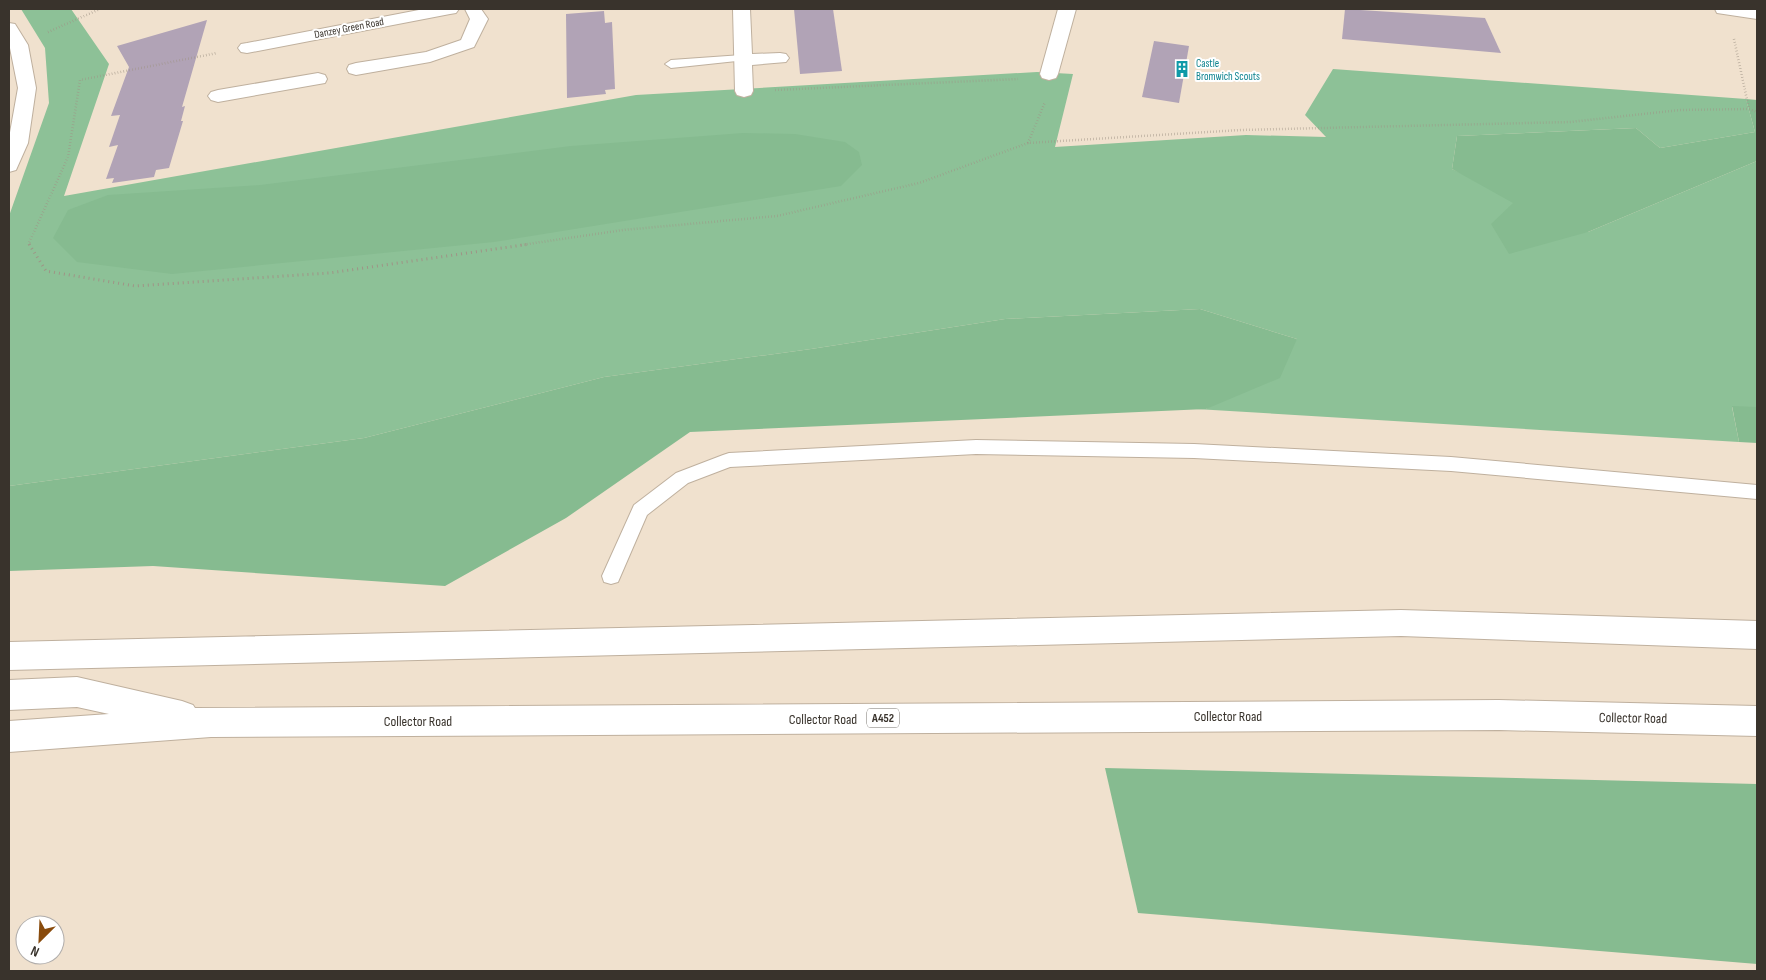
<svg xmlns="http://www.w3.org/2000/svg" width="1766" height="980" font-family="'Sofia Sans Condensed',sans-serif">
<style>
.green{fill:#8dc197}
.forest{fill:#86bb90}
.building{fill:#b1a3b6}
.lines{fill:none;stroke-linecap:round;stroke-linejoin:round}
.lane-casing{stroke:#bfb09e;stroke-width:2}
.street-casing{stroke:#bfb09e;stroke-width:2}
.secondary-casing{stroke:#bfb09e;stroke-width:2}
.highway-casing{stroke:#bfb09e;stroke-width:2}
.path-far1{stroke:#9f9486;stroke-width:2.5;stroke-dasharray:0.5 2.5;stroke-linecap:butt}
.path{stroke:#9f9486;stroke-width:3;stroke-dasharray:1 4;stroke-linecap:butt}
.lane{fill:#fff;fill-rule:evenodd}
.street{fill:#fff;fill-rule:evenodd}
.secondary{fill:#fff;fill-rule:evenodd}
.highway{fill:#fff;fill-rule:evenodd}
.labels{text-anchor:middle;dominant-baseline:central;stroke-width:4;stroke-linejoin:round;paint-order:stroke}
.far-street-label{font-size:11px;fill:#39332c;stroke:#fff}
.far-culture-label{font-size:11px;fill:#0d838f;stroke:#fff;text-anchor:start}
.shield{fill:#fff;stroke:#74706b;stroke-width:1}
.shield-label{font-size:12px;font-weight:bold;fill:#39332c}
.street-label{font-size:14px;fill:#39332c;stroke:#fff}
</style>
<rect width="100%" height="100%" fill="#f0e1ce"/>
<!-- green -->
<polygon class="green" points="21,9 71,9 109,64 64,196 636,95 1037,72 1073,74 1055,147 1246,135 1326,137 1305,115 1333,69 1746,99 1755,132 1660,148 1636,128 1457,136 1452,169 1588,232 1757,161 1757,407 1732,407 1739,442 1196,409 1206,409 1297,339 1200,309 1005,319 811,349 604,377 364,438 9,486 9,216 49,103 45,48"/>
<!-- forest -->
<g class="forest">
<polygon points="1746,99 1757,100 1757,161 1588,232 1509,254 1491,224 1513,203 1452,169 1457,136 1636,128 1660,148 1755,132"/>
<polygon points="743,133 795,134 845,142 859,152 862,165 841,186 494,242 172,274 77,262 53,238 68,210 108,195 260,185 571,146"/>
<polygon points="1200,309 1297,339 1280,378 1206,409 690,432 566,518 445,586 153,566 9,571 9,486 364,438 604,377 811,349 1005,319"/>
<polygon points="1732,406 1757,407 1757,443 1739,442"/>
<polygon points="1105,768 1757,784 1757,964 1138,913"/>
</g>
<!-- building -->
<g class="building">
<polygon points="794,9 833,9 842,71 800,74"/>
<polygon points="1345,9 1485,18 1501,53 1342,39"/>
<polygon points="604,11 605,23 612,22 615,89 605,90 606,94 567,98 566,14"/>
<polygon points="207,20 182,107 185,106 181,121 183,121 169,168 156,170 154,177 112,183 114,178 106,179 118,145 109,147 120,115 111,116 129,67 117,46"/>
<polygon points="1154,41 1189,46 1179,103 1142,97"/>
</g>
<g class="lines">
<!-- lane casing -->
<g class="lane-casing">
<g id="lane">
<polygon points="742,55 746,56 748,58 746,60 671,68 665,64 671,60"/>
<polygon points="976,440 1194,444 1451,457 1757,485 1757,499 1451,471 1194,458 976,454 730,467 688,483 647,515 618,582 611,584 604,582 602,576 634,505 676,473 723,455 729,453"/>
</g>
</g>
<!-- street casing -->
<g class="street-casing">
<g id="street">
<polygon points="424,9 459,9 456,13 450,14 247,53 241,52 238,48 241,44 247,43"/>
<polygon points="465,9 481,9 488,19 474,47 430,62 356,75 349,73 347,69 349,65 356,63 426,52 461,40 470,19"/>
<polygon points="733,9 750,9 752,54 780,53 786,54 789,58 786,62 752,65 753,91 751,95 744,97 737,95 735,91"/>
<polygon points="1058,9 1076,9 1058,74 1056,78 1049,80 1042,78 1040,74"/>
<polygon points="1715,9 1757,9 1757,19 1717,13"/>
<polygon points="318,73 325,75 327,79 325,83 218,102 211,100 208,96 211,92 218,90"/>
</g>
</g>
<!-- secondary casing -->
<g class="secondary-casing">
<polygon id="secondary" points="9,23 15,24 28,45 36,88 28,143 16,170 9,172 9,138 18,88 9,43"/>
</g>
<!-- highway casing -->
<g class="highway-casing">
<g id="highway">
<polygon points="1401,610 1757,621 1757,649 1401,636 9,670 9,642"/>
<polygon points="77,677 182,701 193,705 195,708 1499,700 1757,706 1757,736 1499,730 211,737 9,752 9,721 109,714 77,707 9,710 9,680"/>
</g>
</g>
<!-- path-far1 -->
<g class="path-far1">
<polyline points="48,32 100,9"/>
<polyline points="1734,39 1749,109"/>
<polyline points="775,90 1018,79"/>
<polyline points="1028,143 1045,102"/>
<polyline points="30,245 29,243 68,157 80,80 217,53"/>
<polyline points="521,245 623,230 777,216 919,183 1028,143 1240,130 1570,122 1680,110 1749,109 1757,112"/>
</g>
<!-- path -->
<polyline class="path" points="29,244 46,271 135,286 329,273 530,244"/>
<!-- lane -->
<use href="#lane" class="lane"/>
<!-- street -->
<use href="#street" class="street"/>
<!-- secondary -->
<use href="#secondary" class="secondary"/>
<!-- highway -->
<use href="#highway" class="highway"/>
</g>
<!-- icons -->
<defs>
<g id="building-bare" transform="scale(1.35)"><path d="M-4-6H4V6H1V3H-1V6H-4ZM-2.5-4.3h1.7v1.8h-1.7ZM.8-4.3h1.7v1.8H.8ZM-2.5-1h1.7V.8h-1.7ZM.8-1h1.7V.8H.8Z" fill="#0f9aa8" stroke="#fff" stroke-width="2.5" paint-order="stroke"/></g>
</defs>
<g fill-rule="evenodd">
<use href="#building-bare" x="1182" y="69"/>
</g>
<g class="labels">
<!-- far-street labels -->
<g class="far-street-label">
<text transform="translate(349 28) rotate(-11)">Danzey Green Road</text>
</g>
<!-- far-culture labels -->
<g class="far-culture-label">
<text x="1196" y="63">Castle<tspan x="1196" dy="13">Bromwich Scouts</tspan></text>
</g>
<!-- shield labels -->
<rect class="shield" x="867" y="708.5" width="32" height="19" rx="4"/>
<g class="shield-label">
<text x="883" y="718">A452</text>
</g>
<!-- street labels -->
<g class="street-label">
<text x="1228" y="716">Collector Road</text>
<text transform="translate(1633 718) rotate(1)">Collector Road</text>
<text x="823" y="719">Collector Road</text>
<text x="418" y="721">Collector Road</text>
</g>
</g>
<!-- border -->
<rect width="1766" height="980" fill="none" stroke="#39332c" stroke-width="20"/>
<!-- north arrow -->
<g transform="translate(40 940) rotate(204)"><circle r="24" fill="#ffffff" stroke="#b0adab"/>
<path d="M0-4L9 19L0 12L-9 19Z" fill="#894b0c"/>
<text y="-8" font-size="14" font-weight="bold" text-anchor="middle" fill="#39332c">N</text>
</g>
</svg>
